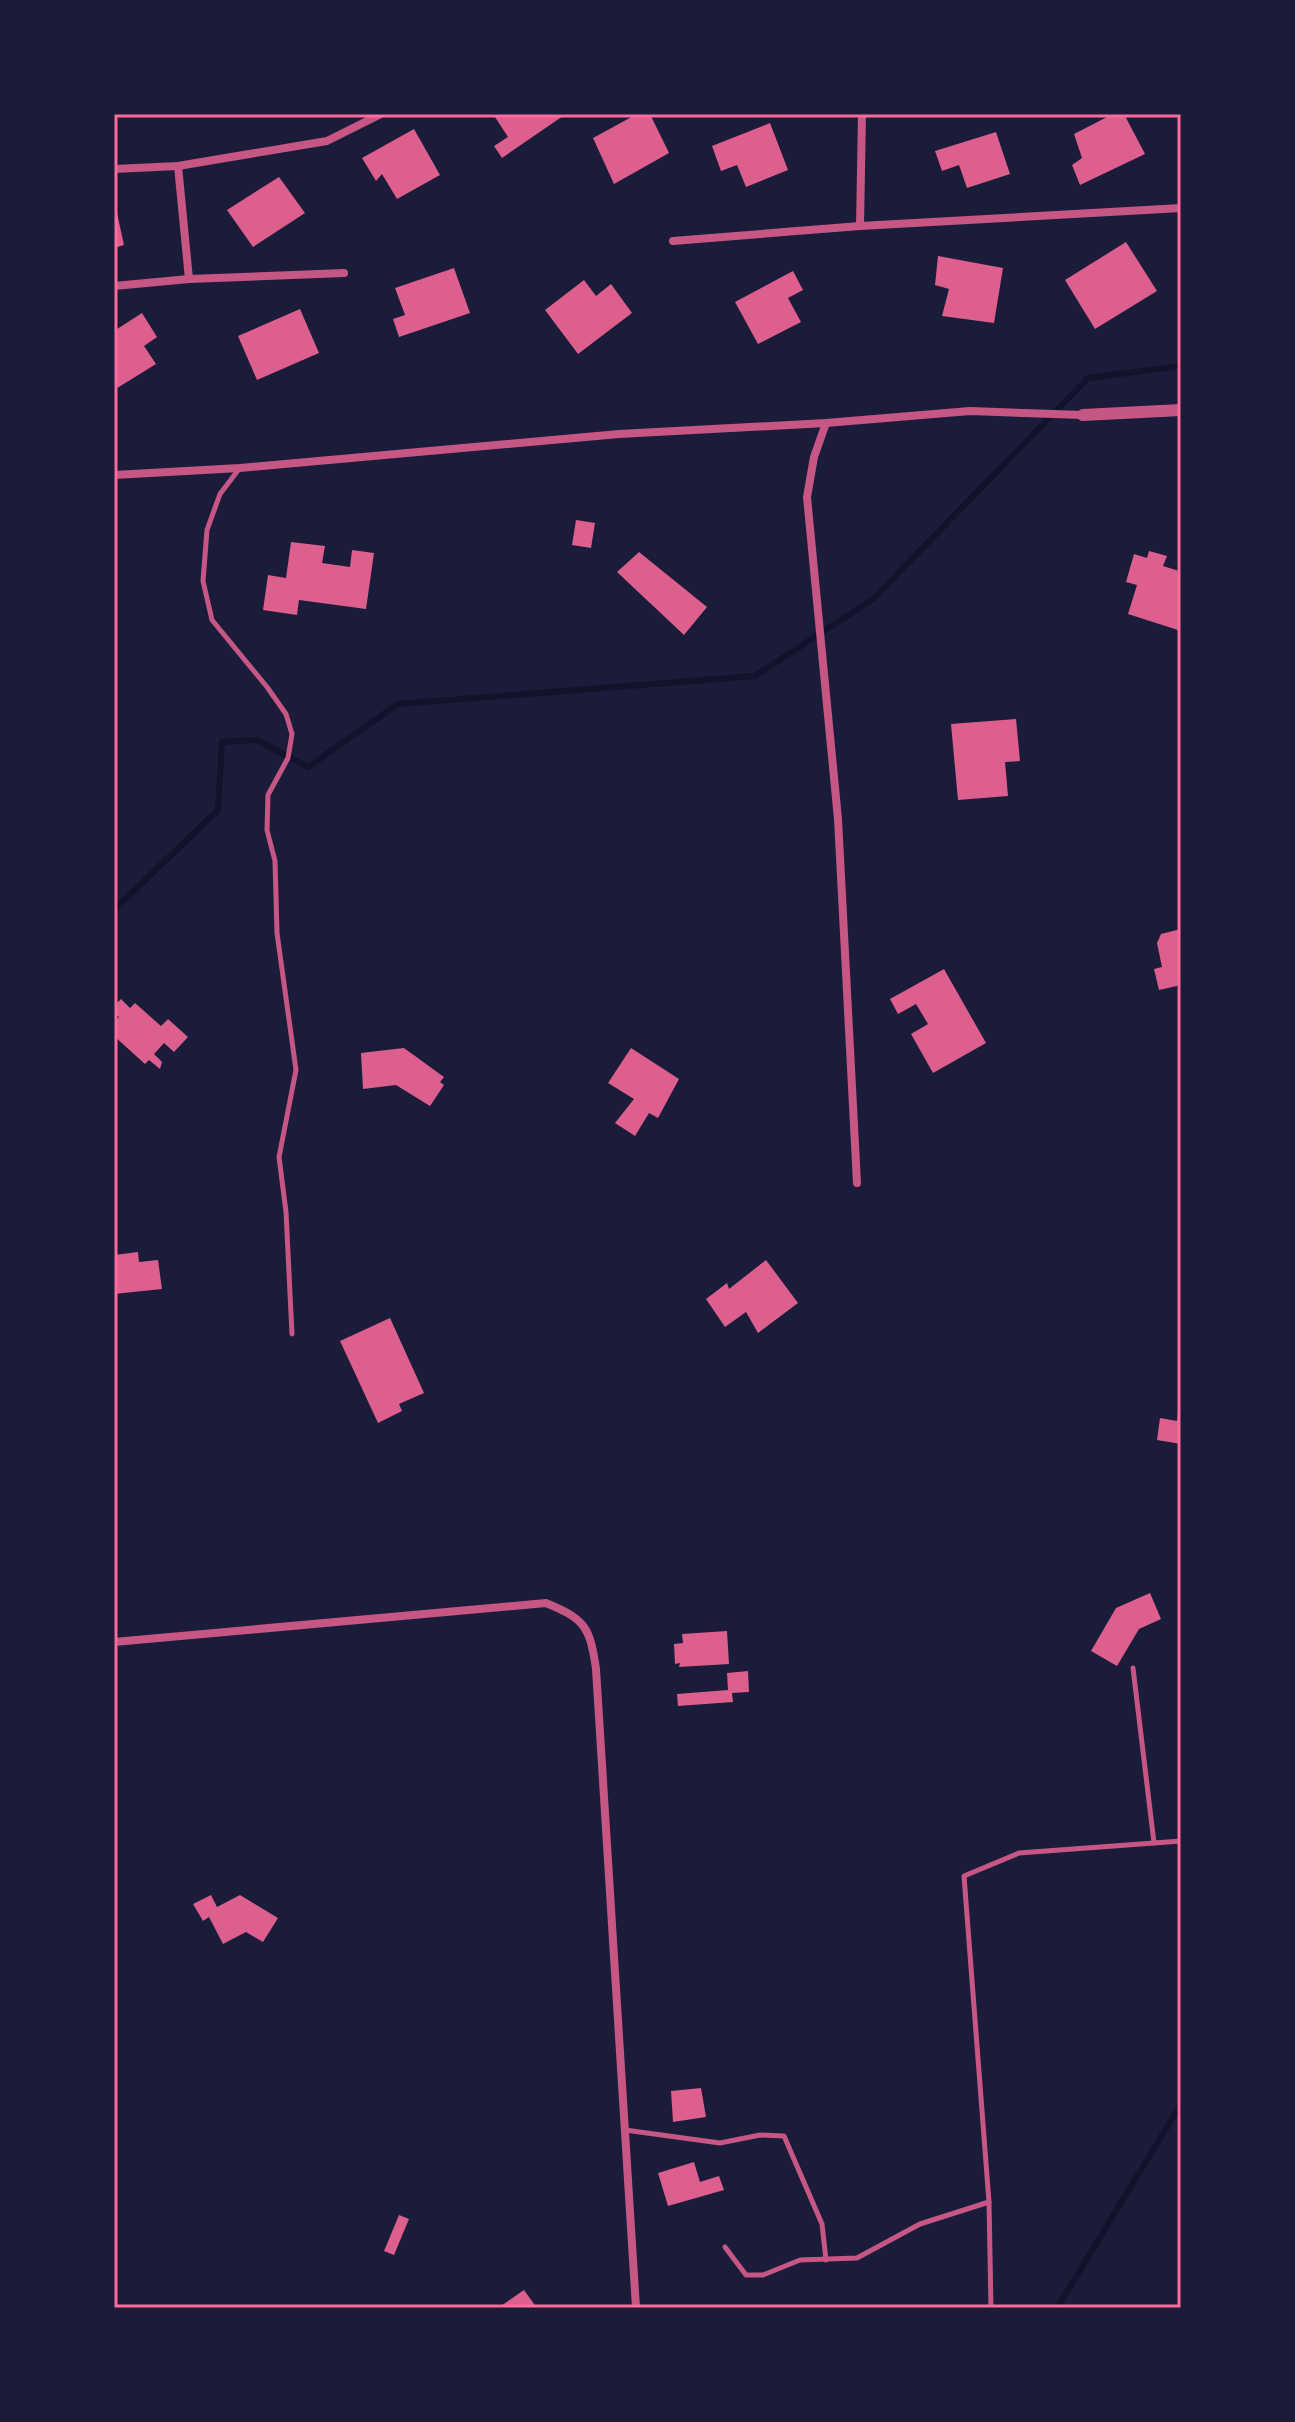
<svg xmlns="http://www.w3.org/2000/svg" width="1295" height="2422" font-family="'DM Sans',sans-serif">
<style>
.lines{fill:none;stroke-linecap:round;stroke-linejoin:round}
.stream{stroke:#12122b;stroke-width:6}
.building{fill:#dd5f8e}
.service{stroke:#c65784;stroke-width:5}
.minor{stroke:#c65784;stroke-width:8}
.tertiary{stroke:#c65784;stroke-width:12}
.neatline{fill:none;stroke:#ff6b9d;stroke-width:3}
</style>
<rect width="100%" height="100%" fill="#1b1b3a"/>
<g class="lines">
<!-- stream -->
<g class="stream">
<polyline points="114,910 218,810 222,742 257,740 308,767 398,704 755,676 873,599 1088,378 1181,366"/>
<polyline points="1057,2308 1181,2104"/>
</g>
</g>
<!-- building -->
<g class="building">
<polygon points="493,114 562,114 563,116 502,158 494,146 508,137"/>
<polygon points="637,114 650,114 669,153 614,184 593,138"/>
<polygon points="1113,114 1124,114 1145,154 1080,185 1072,165 1082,158 1074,134"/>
<polygon points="770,123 788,170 746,187 737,165 721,171 712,146"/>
<polygon points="414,129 440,175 397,199 382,174 376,181 362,158"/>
<polygon points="996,132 1010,174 967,188 959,165 942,171 935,151"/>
<polygon points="279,177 305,213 253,247 227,210"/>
<polygon points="115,204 124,245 114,248 114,205"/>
<polygon points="1126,242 1157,291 1095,329 1065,280"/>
<polygon points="938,256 1003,268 994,323 942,316 949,289 935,285"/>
<polygon points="454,268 470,313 399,337 393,319 405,315 395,288"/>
<polygon points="793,271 803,290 788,298 801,322 758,344 735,302"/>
<polygon points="584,280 596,296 611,284 632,313 578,354 545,310"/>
<polygon points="300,309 319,353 257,380 238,336"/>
<polygon points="142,313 157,337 144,346 156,364 114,390 114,331"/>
<polygon points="576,520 595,523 591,548 572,545"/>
<polygon points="291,542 325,546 322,563 350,567 352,550 374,553 366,609 299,600 297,615 263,610 268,575 286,578"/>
<polygon points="1149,551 1167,556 1163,566 1179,571 1181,631 1128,614 1137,585 1126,582 1134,554 1147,558"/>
<polygon points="639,552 707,607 684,635 617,572"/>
<polygon points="1016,719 1020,761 1005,762 1008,796 958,800 951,724"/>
<polygon points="1181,929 1181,985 1159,990 1154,969 1162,967 1157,943 1161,934"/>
<polygon points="944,969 986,1043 933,1073 911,1034 928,1024 916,1004 898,1014 890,999"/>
<polygon points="121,999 130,1008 135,1003 161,1026 168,1019 188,1037 174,1052 164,1043 154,1054 162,1062 160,1069 149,1060 145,1064 114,1036 114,1023 119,1017 114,1013 114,1006"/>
<polygon points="404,1048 444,1077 440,1082 444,1085 430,1106 396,1085 363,1089 361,1053"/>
<polygon points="631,1048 679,1079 658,1118 649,1113 635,1136 615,1123 634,1099 608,1083"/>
<polygon points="138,1252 139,1262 158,1260 162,1289 114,1294 114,1255"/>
<polygon points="766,1260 798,1303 758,1333 746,1312 725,1327 706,1299 727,1283 729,1289"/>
<polygon points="390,1318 424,1393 399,1404 402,1411 378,1423 340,1341"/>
<polygon points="1179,1404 1181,1444 1157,1440 1160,1418 1177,1421"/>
<polygon points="1150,1593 1161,1619 1139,1629 1117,1666 1091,1651 1116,1608"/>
<polygon points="727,1631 729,1664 679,1667 680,1663 675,1664 674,1644 683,1643 682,1634"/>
<polygon points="748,1671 749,1692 732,1693 733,1702 678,1706 677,1694 728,1690 727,1673"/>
<polygon points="211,1895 217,1907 240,1895 278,1918 263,1942 246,1932 223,1944 209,1917 203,1921 193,1904"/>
<polygon points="701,2088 706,2117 673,2122 671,2091"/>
<polygon points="694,2162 700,2182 719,2176 724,2190 668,2206 658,2173"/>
<polygon points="399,2215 409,2219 394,2255 384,2251"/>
<polygon points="524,2290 537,2308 498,2308"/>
</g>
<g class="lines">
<!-- service -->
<g class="service">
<polyline points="239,469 220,494 207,530 203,581 212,620 267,687 286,714 292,734 288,758 268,795 267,830 275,861 277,933 296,1070 279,1157 286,1212 292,1334"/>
<polyline points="1133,1668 1154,1843"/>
<polyline points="625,2130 720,2143 760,2135 784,2136 822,2224 826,2260"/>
<polyline points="725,2247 746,2275 763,2275 800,2260 857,2258 920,2224 989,2202"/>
<polyline points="991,2308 989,2202 964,1876 1019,1853 1181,1841"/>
</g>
<!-- minor -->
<g class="minor">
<polyline points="178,166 189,279 344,273"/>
<polyline points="114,169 178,166 327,141 381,114"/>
<polyline points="860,226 862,114"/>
<polyline points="673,241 860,226 1181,208"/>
<polyline points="114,286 189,279"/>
<polyline points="826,423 814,457 807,497 838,819 857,1183"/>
<polyline points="114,475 240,468 619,434 826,423 970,411 1083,415"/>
<path d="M114,1642L546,1603C585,1619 590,1627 596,1669L636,2308"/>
</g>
<!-- tertiary -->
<polyline class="tertiary" points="1083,415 1181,410"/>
</g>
<!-- border -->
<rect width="1295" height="2422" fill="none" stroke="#1b1b3a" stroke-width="232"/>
<rect x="116" y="116" width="1063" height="2190" class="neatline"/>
</svg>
